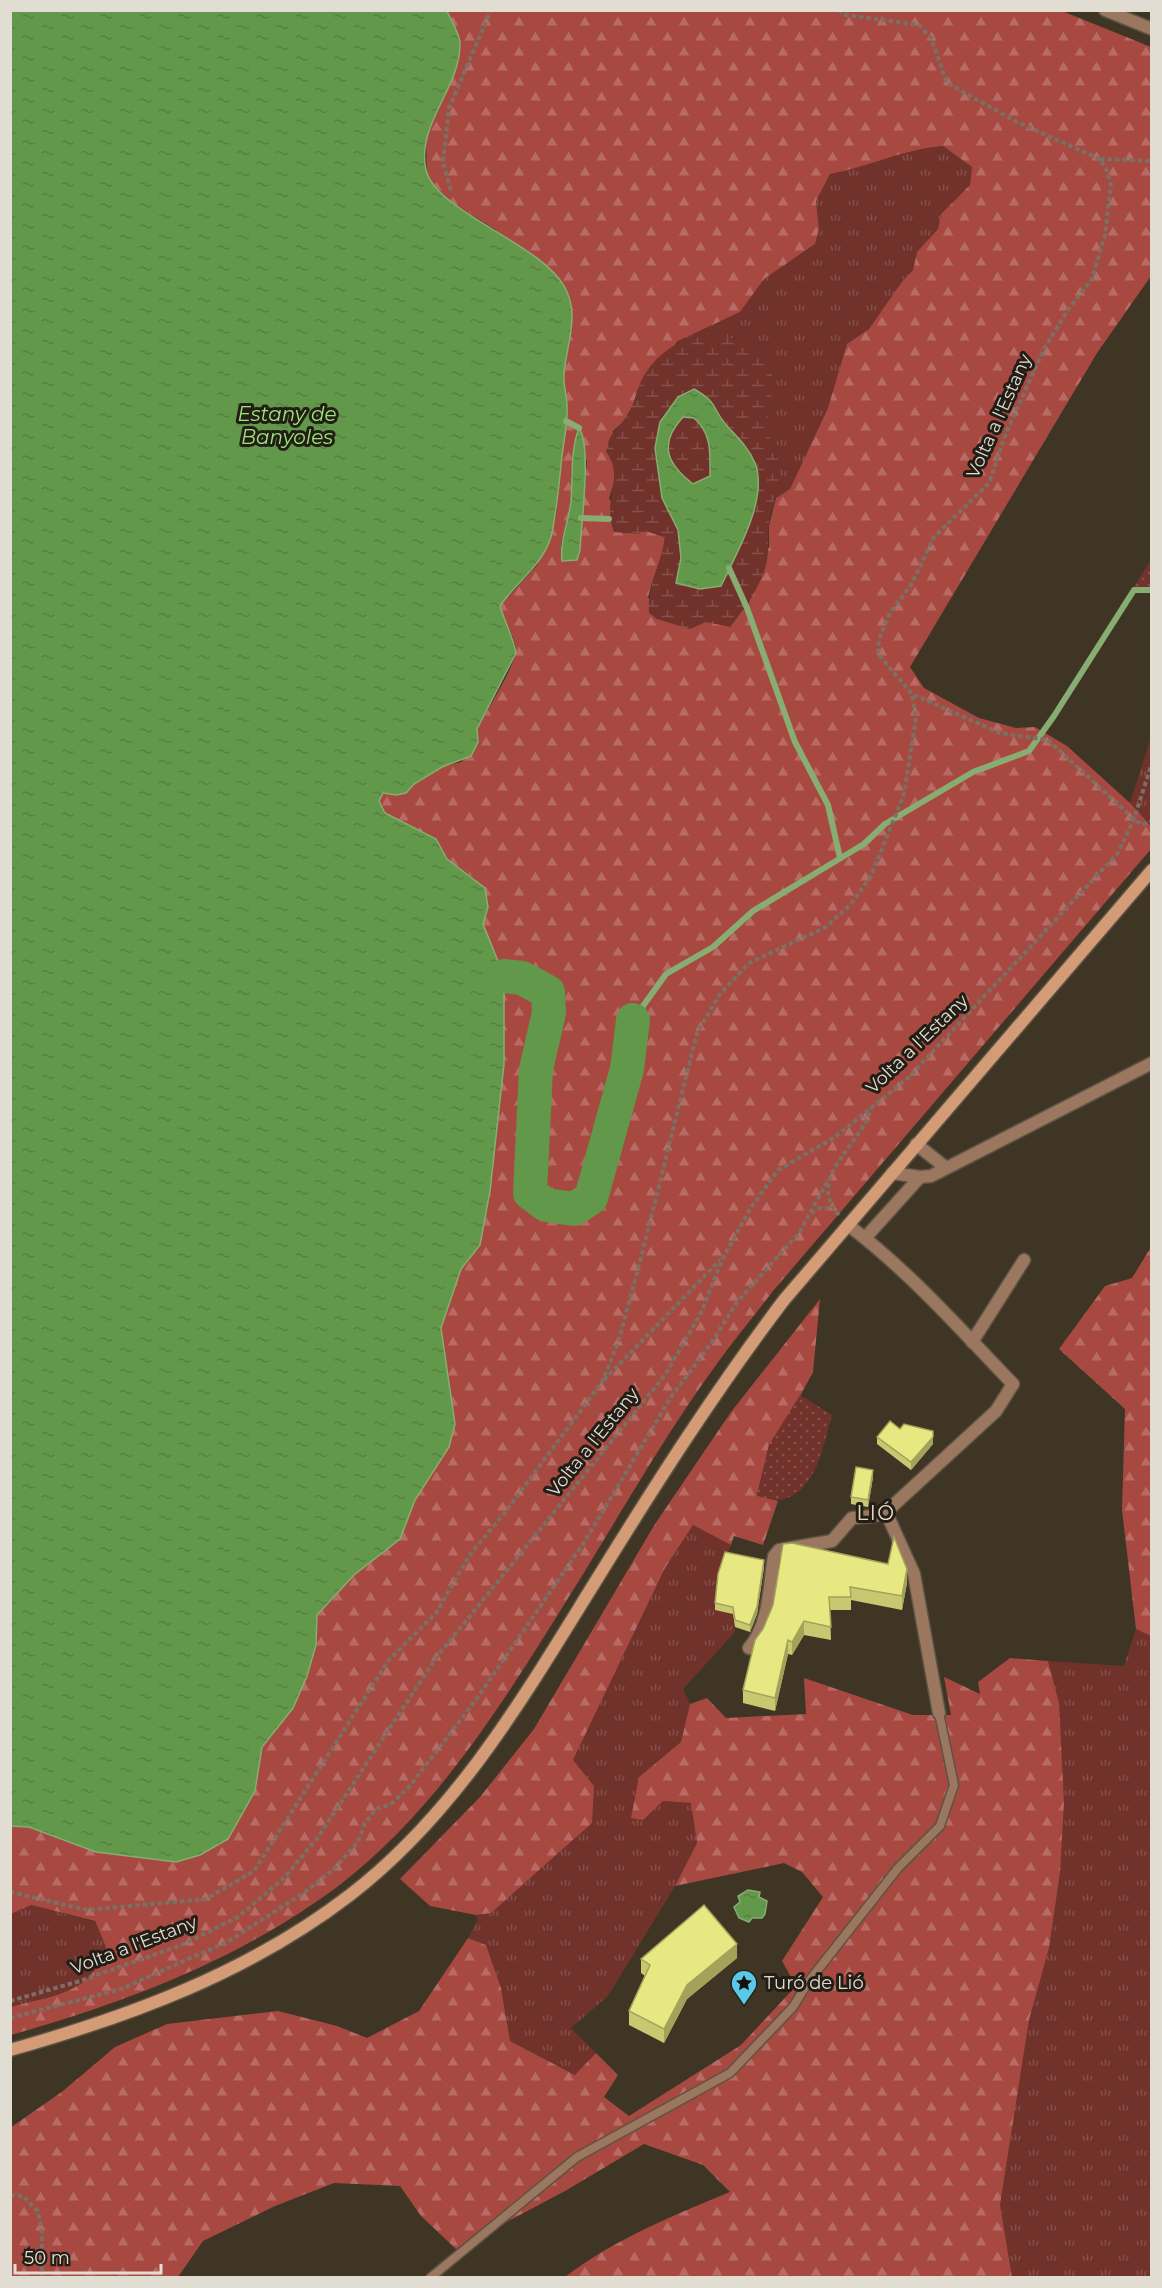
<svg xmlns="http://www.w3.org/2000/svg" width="1162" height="2288" font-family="Montserrat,sans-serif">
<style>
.grass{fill:url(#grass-tufts)}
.forest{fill:url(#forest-firs);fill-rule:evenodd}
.wetland{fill:url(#wetland-marsh)}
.garden{fill:url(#garden-dots)}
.water{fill:url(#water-ripples);stroke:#88ad72;stroke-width:1.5;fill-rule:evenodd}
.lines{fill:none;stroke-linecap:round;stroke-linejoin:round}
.stream{stroke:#88ad72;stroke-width:6}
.river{stroke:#629849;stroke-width:34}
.service-casing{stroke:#5c5344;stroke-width:11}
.minor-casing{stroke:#5c5344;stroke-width:15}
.secondary-casing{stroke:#5c5344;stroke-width:15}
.path{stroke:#797163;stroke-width:4;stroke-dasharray:4.5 3;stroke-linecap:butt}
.service{stroke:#9b7760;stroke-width:8}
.minor{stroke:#9b7760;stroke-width:12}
.secondary{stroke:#d39b76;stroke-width:12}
.wall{fill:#c7c870}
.shaded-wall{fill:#a2a25b}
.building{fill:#e7e882;stroke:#a2a25b;stroke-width:1.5}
.labels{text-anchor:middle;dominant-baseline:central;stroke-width:6;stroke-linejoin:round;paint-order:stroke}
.street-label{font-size:18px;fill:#e2ddd3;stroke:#221e16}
.poi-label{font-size:18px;fill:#e2ddd3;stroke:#221e16;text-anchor:start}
.water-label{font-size:20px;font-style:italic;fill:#9de47b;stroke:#221e16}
.neighbourhood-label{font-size:20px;letter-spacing:1.5px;fill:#e6dac6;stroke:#221e16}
</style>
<defs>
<pattern id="grass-tufts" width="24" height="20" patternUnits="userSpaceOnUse" patternTransform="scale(1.5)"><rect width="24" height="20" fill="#71322c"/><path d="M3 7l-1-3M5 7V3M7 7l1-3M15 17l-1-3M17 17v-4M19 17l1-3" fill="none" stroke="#854f4a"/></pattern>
<pattern id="forest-firs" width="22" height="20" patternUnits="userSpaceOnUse" patternTransform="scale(1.5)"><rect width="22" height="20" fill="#a74941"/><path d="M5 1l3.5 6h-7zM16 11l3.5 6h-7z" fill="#b76b64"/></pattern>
<pattern id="wetland-marsh" width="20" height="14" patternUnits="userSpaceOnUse" patternTransform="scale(1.5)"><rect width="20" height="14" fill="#71322c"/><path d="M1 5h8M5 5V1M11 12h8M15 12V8" fill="none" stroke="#854f4a"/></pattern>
<pattern id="garden-dots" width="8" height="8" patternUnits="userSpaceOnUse" patternTransform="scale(1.5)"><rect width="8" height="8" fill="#71322c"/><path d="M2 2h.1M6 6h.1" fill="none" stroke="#854f4a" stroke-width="1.8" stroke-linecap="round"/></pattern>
<pattern id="water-ripples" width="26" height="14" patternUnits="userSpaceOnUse" patternTransform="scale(1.5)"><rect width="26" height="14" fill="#629849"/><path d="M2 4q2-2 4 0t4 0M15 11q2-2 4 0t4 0" fill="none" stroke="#597e46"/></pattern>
</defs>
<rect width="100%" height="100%" fill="#3f3525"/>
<!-- grass -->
<g class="grass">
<path d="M943,146L972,167L970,185L941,214L938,229L917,252L913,270L901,283L869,329L847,344L828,408L790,489L776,498L678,341L740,312L764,279L815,244L819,229L816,201L830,174C869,167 904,149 943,146Z"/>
<polygon points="1151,737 1152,826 1151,826 1130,803"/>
<polygon points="693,1525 731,1545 718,1580 715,1609 733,1614 735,1632 683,1689 690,1704 681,1742 639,1777 643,1820 663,1801 691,1803 697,1843 675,1886 608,1996 571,2028 596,2053 576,2075 510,2041 501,1988 486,1945 468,1938 478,1920 476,1915 491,1913 594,1786 573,1760 665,1568"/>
<polygon points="1136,1629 1152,1636 1151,2277 1012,2277 1000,2205 1029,2020 1049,1948 1060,1873 1059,1703 1048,1661 1124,1666"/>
<path d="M31,1905L95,1922L106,1947C91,1995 53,1995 11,2007V1914Z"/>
</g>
<!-- forest -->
<g class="forest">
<path d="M447,11H1062L1151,47V276L1097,353L910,667L924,688L979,718L1016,728L1035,727L1067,746L1130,803L1151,826V849L773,1291C754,1316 734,1340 716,1365C668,1431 627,1502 585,1571C515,1683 447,1801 341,1884C243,1958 128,2002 11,2035V2007C53,1995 91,1995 106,1947L95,1921L31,1905L11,1914V1826L29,1827L96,1852L176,1862L228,1839L255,1791L262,1747L293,1708L307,1676L316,1645L317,1615L354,1575L400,1539L415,1500L449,1447L446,1361L441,1328L461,1269L480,1245L490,1191L504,1064V976L483,924L488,907L475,879L447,859L436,839L385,813L379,801L383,793L396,795L406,793L414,784L442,767L461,762L478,742L477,729C485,714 517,663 516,649C514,635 504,621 500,606L537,565L556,515L567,404L563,391L565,356L496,230L451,202L432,183L427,173L426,143L432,121L451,79L460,43ZM943,146L972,167L970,185L941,214L938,229L917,252L913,270L901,283L869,329L847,344L828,408L790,489L776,498L769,526V547L747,608L706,622L648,598C652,577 663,558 665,537L646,531L609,499L614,482L613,431L624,421L633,405L638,389L678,341L740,312L764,279L815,244L819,229L816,201L830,174C869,167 904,149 943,146ZM587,460L580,551L577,560L561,545L571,502V471Z"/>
<polygon points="1151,1247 1152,1636 1151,1636 1136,1629 1122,1510 1125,1409 1059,1349 1105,1286 1132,1278"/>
<polygon points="820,1299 813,1372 791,1413 769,1445 757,1495 778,1501 763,1545 734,1536 731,1545 693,1525 665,1568 573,1760 594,1786 592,1823 491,1913 476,1915 430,1906 400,1879 480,1797 534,1729 655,1524 731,1412"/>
<path d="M1010,1658L1048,1661L1059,1703L1064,1802L1060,1873L1049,1948L1029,2020L1000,2205L1012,2277H565C613,2240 674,2215 730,2192L703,2165L644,2144L565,2191L456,2249L421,2216L400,2186L334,2183L275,2206L203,2241L178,2277H11L10,2128L63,2091L115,2047L167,2024L278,2011L337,2026L367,2038L419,2011L468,1938L486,1945L501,1988L510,2041L575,2075L596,2053L618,2075L604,2097L629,2116L741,2045L796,1986L782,1961L823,1897L802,1872L784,1863L675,1886L697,1843L691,1803L663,1801L643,1820L631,1818L639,1777L681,1742L690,1704L707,1698L726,1718L806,1714L804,1678L913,1715H951L944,1677L980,1694L978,1682Z"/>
</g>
<!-- wetland -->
<path class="wetland" d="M700,333C724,335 760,341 770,367C777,387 767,407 768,426C768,441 778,452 779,465C780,486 773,504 769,524C767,538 770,554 765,569C758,590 744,610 730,627L706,622L690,629L657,619L649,613C647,583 662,565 665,537L646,531L638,534L614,532C601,499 626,478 606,452C609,431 619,429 629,413C636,401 637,386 645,374C658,353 678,341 700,333Z"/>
<!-- garden -->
<g class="garden">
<polygon points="1151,560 1151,591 1131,591"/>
<path d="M800,1395L832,1415C823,1445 817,1493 780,1500C773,1501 764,1497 757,1496L769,1445Z"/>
</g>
<!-- water -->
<g class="water">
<path d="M10,11H447C451,20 460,34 460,44C460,89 416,124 426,170C436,212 540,243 564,286C581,315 566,345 564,374C563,386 567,395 567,406C568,422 564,439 562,456C559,483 557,510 551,537C542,566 517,581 500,606C505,623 513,636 516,653L477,729L478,742L471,756L442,767L414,784L406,793L396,795L383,793L379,801L385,813L436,839L447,859L485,888L488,907L483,924L504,976V1064L490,1191L480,1245L461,1269L441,1328L455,1424L449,1447L415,1500L400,1539L354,1575L317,1615L316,1645L307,1676L293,1708L262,1747L255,1791L228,1839L200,1855L176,1862L96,1852L29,1827L11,1826Z"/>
<path d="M694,389C720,404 711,408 727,426C737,437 749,448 755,463C769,499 736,554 721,586L700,589L676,583L681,558L678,530L662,498L655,448L660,422L678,397ZM683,417L694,418C712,434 710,452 710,476L693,484C667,464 658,444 683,417Z"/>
<path d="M579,428C592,446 581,525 580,550L577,560L562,561C560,540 568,523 571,502C573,477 570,452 579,428Z"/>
<polygon points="748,1890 760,1892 759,1897 767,1901 765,1914 762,1918 752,1918 749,1922 739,1918 734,1907 740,1902 738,1896"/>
</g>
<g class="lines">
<!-- stream -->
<g class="stream">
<polyline points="566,421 579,428"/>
<polyline points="581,518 609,519"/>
<polyline points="729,568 747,608 795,742 828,805 840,858"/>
<polyline points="633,1020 666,974 713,947 753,911 864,844 885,824 973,772 1029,751 1054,716 1134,590 1152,590"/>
</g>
<!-- river -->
<polyline class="river" points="504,976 522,978 548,992 549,1013 536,1069 530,1193 546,1205 574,1209 591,1198 627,1069 633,1020"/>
<!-- service casing -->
<g class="service-casing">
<polyline id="service" points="430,2278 577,2157 730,2073 793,2007 809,1981 898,1868 940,1826 954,1785 939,1713"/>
</g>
<!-- minor casing -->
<g class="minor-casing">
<g id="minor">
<polyline points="1105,10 1152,29"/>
<polyline points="916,1144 945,1167"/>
<polyline points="892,1173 920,1177 931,1176 1152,1063"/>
<polyline points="865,1238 920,1177"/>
<polyline points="972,1342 1024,1260"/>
<polyline points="886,1512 914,1574 939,1713"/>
<path d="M749,1648C770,1624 769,1585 774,1556L779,1550L832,1541L852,1518L874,1516L886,1512L996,1411L1013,1384C960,1329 909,1271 848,1225"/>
</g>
</g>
<!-- secondary casing -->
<g class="secondary-casing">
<path id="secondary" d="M10,2050C131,2016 250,1972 350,1895C458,1812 526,1693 597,1579C657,1482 715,1391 784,1300L1152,870"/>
</g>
<!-- path -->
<g class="path">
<polyline points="838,10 846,15 919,25 931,38 947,83 1017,122 1100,159 1107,171 1111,184 1105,235 1092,279 1067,311 1044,349 1006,433 989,483 934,537 911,585 890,613 879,639 878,654 912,694 1000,733 1048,740 1134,819 1142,825 1152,821"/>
<polyline points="1100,159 1152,161"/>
<polyline points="451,190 443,163 449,108 491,10"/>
<polyline points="811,1213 820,1208 832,1208"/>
<path d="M839,1215C804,1177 864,1143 871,1108"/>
<polyline points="604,1380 720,1260"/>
<polyline points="10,1892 87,1910 206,1899 254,1871 388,1661 436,1613 471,1553 503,1515 602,1382 618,1343 642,1254 697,1033 720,994 749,963 826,927 851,904 871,876 904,794 916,718 912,694"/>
<polyline points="10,2001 80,1981 184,1944 238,1917 284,1878 318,1837 436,1658 665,1375 700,1315 723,1258 750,1209 778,1170 835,1137 908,1078 1118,853 1134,819 1152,763"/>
<polyline points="10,2018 121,1989 229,1941 305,1892 333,1870 358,1842 365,1823 376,1809 391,1804 409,1787 478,1697 585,1541 671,1397 710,1345 737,1302 799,1233 829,1179"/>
<polyline points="10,2195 23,2196 38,2211 42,2233 42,2278"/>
</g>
<!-- service -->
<use href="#service" class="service"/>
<!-- minor -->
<use href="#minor" class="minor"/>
<!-- secondary -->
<use href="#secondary" class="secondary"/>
</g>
<!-- wall -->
<g class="wall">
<polygon points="900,1429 933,1444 911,1470 877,1444 877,1437"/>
<polygon points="873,1477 868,1507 851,1504 851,1497"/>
<polygon points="783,1544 907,1583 902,1610 851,1600 851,1610 830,1610 831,1640 804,1635 792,1655 788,1654 775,1711 743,1703 743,1690 763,1629 773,1605"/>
<polygon points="764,1567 757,1614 750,1632 735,1627 733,1614 715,1610 715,1603"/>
<polygon points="737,1958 687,1999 664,2043 629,2025 629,2011 645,1976 641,1973 641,1959"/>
</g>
<!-- shaded-wall -->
<g class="shaded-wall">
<polygon points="933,1437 933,1444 911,1470 911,1462"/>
<polygon points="873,1470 873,1477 868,1507 868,1500"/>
<polygon points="764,1560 764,1567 757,1614 750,1632 750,1625"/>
<polygon points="907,1569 907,1583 902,1610 902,1596"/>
<polygon points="804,1621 804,1635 792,1655 792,1642"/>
<polygon points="788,1640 788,1654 775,1711 775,1698"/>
<polygon points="737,1944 737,1958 687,1999 664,2043 664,2029 687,1985"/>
</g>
<!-- building -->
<g class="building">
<polygon points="890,1421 900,1429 904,1424 933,1431 933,1437 911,1462 877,1437"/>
<polygon points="856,1467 873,1470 868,1500 851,1497"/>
<polygon points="894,1537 907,1569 902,1596 850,1587 851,1597 829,1597 831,1627 804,1621 792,1642 788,1640 775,1698 743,1690 755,1640 763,1629 773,1605 783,1544 792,1543 888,1564"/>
<polygon points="725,1552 764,1560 757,1607 750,1625 735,1620 733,1607 715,1603 718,1574"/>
<polygon points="704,1905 737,1944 687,1985 664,2029 629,2011 650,1965 641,1959"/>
</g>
<!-- icons -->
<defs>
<g id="sight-pin" transform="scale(1.35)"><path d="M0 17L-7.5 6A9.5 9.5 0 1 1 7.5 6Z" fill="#5ac8e6" stroke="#221e16"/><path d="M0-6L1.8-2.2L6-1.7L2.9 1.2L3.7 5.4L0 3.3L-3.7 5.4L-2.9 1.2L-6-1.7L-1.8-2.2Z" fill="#111"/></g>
</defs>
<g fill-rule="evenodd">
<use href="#sight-pin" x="744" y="1983"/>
</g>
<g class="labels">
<!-- street labels -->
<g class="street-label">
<text transform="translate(999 416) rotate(-66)">Volta a l'Estany</text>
<text transform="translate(917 1044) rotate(-44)">Volta a l'Estany</text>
<text transform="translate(593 1442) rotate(-51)">Volta a l'Estany</text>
<text transform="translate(134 1945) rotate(-21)">Volta a l'Estany</text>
</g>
<!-- poi labels -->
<g class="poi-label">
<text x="764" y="1983">Turó de Lió</text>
</g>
<!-- water labels -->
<g class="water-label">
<text x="287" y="414">Estany de<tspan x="287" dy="23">Banyoles</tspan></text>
</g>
<!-- neighbourhood labels -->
<g class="neighbourhood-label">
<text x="876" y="1513">LIÓ</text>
</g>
</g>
<!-- border -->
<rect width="1162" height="2288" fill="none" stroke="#e2ddd3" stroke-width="24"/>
<!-- scale -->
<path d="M15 2264v9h146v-9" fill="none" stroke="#e2ddd3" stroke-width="3"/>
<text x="24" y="2264" font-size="18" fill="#e2ddd3" stroke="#221e16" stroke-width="4.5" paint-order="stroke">50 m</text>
</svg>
